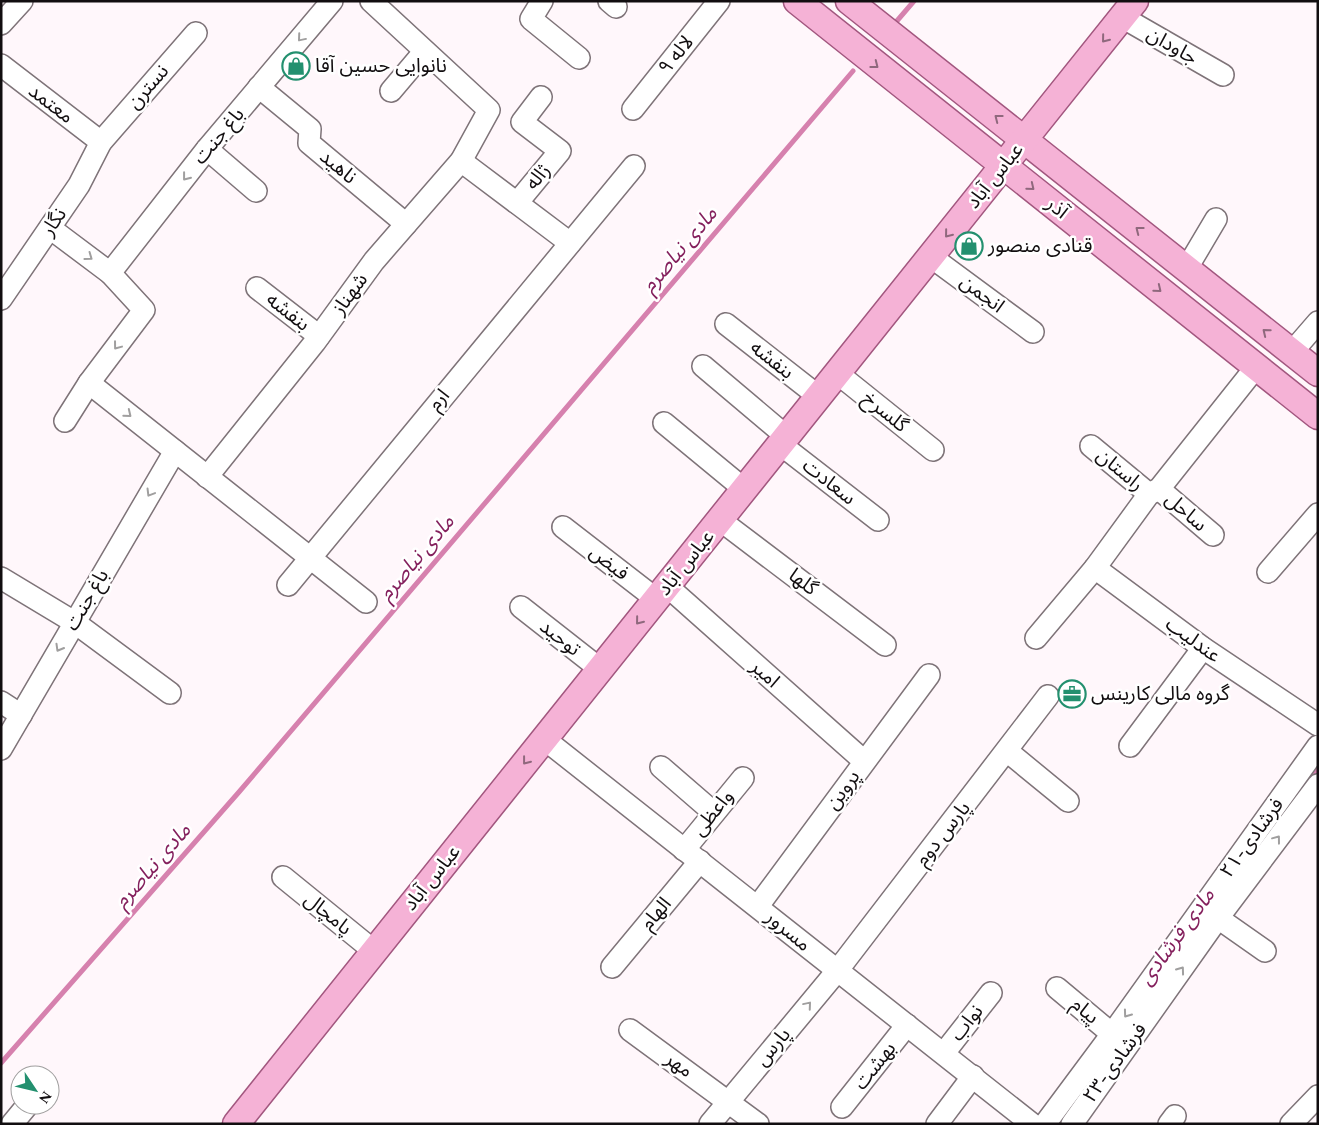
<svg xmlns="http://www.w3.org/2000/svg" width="1319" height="1125" font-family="Spectral,'Noto Sans Arabic',serif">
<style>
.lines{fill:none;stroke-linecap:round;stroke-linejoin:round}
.stream{stroke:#d681ae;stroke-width:5}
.minor-casing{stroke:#7e7378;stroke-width:24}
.major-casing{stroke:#a2577f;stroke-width:29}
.minor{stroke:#fff;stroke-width:21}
.major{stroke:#f5b2d6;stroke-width:26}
.oneway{stroke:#a09f9f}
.oneway2{stroke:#8f687d}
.labels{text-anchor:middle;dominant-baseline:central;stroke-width:5;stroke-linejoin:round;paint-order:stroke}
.street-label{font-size:20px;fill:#120e10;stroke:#fff}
.poi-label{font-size:20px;fill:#120e10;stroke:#fff;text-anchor:start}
.water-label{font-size:21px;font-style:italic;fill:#84205d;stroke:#fff}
</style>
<rect width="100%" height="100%" fill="#fff7fb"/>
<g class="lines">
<!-- stream -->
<g class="stream">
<polyline points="896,22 914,1"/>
<polyline points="1309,781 1318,769"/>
<polyline points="1,1063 239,792 853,71"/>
</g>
<!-- minor casing -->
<g class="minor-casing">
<g id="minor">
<polyline points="542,1 531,19 579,58"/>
<polyline points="609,1 616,7"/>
<polyline points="1122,17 1223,75"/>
<polyline points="1,24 22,1"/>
<polyline points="1,65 101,142"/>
<polyline points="259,87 310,129 309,143 406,224"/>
<polyline points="391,91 424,52"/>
<polyline points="633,109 719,1"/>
<polyline points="207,149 256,191"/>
<polyline points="461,161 570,243"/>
<polyline points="517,203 560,151 522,122 541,97"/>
<polyline points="50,228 110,273 144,310 89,383 65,421"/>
<polyline points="930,256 1033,332"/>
<polyline points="1187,268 1216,219"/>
<polyline points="110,273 207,149 332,1"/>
<polyline points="257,288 319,336"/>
<polyline points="1,299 79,185 101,142 196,33"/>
<polyline points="726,324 818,396"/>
<polyline points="1292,352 1318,322"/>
<polyline points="703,366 787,437"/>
<polyline points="837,373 933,450"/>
<polyline points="89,383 366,602"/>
<polyline points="664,423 744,489"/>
<polyline points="780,444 878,520"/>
<polyline points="1091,446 1149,494"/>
<polyline points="207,477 315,342 374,261 461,161 489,110 371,1"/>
<polyline points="1159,489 1213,535"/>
<polyline points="720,520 885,645"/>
<polyline points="563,527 656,599"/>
<polyline points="1095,568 1203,648 1318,725"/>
<polyline points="1268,572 1318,514"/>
<polyline points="1,578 74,622 170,693"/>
<polyline points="288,585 634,166"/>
<polyline points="667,586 864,761"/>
<polyline points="521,607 600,669"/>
<polyline points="1036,638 1095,568 1149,494 1159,489 1256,367"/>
<polyline points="1,702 21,715"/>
<polyline points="543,738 1032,1124"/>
<polyline points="1130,746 1203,648"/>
<polyline points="1,749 175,451"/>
<polyline points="1007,751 1068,801"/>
<polyline points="661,767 713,812"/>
<polyline points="684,850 743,778"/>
<polyline points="283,877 374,951"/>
<polyline points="758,906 929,675"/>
<polyline points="1218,918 1265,951"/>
<polyline points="612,967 700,861"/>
<polyline points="1057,988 1112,1034"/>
<polyline points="630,1030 758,1124"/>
<polyline points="944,1053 991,993"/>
<polyline points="842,1107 907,1025"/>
<polyline points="12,1124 26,1107"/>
<polyline points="710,1124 837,971 1048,696"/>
<polyline points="937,1124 973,1076"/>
<polyline points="1045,1124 1112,1034 1318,746"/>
<polyline points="1072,1124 1218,918 1318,785"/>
<polyline points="1169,1124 1175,1116"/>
<polyline points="1291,1124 1318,1096"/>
</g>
</g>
<!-- major casing -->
<g class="major-casing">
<g id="major">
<polyline points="797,1 1318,416"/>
<polyline points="849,1 1318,373"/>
<polyline points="236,1124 1135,1"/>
</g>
</g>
<!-- minor -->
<use href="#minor" class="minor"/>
<!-- major -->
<use href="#major" class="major"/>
</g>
<!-- one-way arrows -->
<defs><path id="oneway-chevron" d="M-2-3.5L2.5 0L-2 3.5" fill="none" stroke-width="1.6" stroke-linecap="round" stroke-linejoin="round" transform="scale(1.25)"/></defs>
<g class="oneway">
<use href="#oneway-chevron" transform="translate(301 38) rotate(130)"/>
<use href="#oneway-chevron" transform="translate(186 177) rotate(128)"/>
<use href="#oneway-chevron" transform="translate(89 257) rotate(36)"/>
<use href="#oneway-chevron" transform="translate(117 346) rotate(127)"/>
<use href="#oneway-chevron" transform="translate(128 414) rotate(39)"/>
<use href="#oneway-chevron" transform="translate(150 493) rotate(121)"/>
<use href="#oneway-chevron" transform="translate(59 648) rotate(120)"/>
<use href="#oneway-chevron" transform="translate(1277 839) rotate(-53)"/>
<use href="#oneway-chevron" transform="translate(1181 970) rotate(-54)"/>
<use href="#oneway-chevron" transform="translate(808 1005) rotate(-50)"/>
<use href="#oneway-chevron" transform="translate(1127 1014) rotate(126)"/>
</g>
<g class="oneway2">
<use href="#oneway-chevron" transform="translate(1105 39) rotate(129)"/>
<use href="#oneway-chevron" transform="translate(875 65) rotate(38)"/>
<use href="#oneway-chevron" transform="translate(998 118) rotate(-142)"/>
<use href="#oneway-chevron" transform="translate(1031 187) rotate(39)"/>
<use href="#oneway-chevron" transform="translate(1139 230) rotate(-142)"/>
<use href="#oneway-chevron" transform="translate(948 234) rotate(129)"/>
<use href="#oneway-chevron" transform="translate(1158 289) rotate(39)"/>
<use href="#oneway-chevron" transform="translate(1266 332) rotate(-141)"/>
<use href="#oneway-chevron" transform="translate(639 621) rotate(129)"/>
<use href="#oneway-chevron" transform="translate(526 761) rotate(128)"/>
</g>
<!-- icons -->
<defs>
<g id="shop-ring" transform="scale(1.4375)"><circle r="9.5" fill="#fff" stroke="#23906f" stroke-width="1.5"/><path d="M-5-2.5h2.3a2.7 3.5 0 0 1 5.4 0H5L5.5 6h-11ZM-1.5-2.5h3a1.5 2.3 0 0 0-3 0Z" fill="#23906f"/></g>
<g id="office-ring" transform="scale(1.4375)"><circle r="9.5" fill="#fff" stroke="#23906f" stroke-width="1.5"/><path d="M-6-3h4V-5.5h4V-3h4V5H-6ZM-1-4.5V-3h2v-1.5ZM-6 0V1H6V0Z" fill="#23906f"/></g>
</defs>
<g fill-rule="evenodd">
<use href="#shop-ring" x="296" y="66"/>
<use href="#shop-ring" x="969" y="246"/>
<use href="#office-ring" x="1072" y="694"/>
</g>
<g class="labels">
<!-- street labels -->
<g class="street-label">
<text transform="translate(1172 46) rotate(30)">جاودان</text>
<text transform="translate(676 55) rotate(-51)">۹ لاله</text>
<text transform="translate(148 87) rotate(-49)">نسترن</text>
<text transform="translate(51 104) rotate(38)">معتمد</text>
<text transform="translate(219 136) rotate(-50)">باغ جنت</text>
<text transform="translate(338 167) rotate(40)">ناهید</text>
<text transform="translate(995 176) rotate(-51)">عباس آباد</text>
<text transform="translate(538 177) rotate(-51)">ژاله</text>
<text transform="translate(1057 208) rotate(39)">آذر</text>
<text transform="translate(54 222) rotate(-56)">نگار</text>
<text transform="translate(350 294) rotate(-54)">شهناز</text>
<text transform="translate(982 294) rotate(37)">انجمن</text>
<text transform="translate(288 312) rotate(38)">بنفشه</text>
<text transform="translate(772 360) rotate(38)">بنفشه</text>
<text transform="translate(439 400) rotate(-50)">ارم</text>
<text transform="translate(885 412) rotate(39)">گلسرخ</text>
<text transform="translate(1120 470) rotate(40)">راستان</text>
<text transform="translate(829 482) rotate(38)">سعادت</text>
<text transform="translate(1186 512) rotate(41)">ساحل</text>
<text transform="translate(609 563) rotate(38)">فیض</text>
<text transform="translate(686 563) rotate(-51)">عباس آباد</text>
<text transform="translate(803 582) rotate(37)">گلها</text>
<text transform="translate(87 600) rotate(-60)">باغ جنت</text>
<text transform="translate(560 638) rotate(38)">توحید</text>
<text transform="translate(1193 640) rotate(36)">عندلیب</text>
<text transform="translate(765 674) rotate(42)">امیر</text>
<text transform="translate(843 790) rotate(-54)">پروین</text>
<text transform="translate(713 813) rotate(-51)">واعظی</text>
<text transform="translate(943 834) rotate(-52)">پارس دوم</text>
<text transform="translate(1252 838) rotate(-54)">۲۱-فرشادی</text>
<text transform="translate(432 878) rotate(-51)">عباس آباد</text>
<text transform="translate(328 914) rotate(39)">پامچال</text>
<text transform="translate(656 914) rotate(-50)">الهام</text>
<text transform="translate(788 931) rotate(40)">مسرور</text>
<text transform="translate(1085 1011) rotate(40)">پیام</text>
<text transform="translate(967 1023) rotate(-52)">نواب</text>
<text transform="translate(773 1047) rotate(-50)">پارس</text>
<text transform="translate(1115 1063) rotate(-54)">۲۳-فرشادی</text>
<text transform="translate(679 1065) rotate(36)">مهر</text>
<text transform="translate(875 1066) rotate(-52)">بهشت</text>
</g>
<!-- poi labels -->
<g class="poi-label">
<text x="315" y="66">نانوایی حسین آقا</text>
<text x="988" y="246">قنادی منصور</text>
<text x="1091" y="694">گروه مالی کارینس</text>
</g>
<!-- water labels -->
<g class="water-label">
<text transform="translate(680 250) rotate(-50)">مادی نیاصرم</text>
<text transform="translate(417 558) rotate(-50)">مادی نیاصرم</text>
<text transform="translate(153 866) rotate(-49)">مادی نیاصرم</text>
<text transform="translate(1177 937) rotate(-54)">مادی فرشادی</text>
</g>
</g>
<!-- border -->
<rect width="1319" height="1125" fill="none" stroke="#120e10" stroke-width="5"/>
<!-- north arrow -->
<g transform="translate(35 1090) rotate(125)"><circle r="24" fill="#ffffff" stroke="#a09f9f"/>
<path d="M0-4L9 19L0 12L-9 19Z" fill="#23906f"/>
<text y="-8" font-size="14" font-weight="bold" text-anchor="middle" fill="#120e10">N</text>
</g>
</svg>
